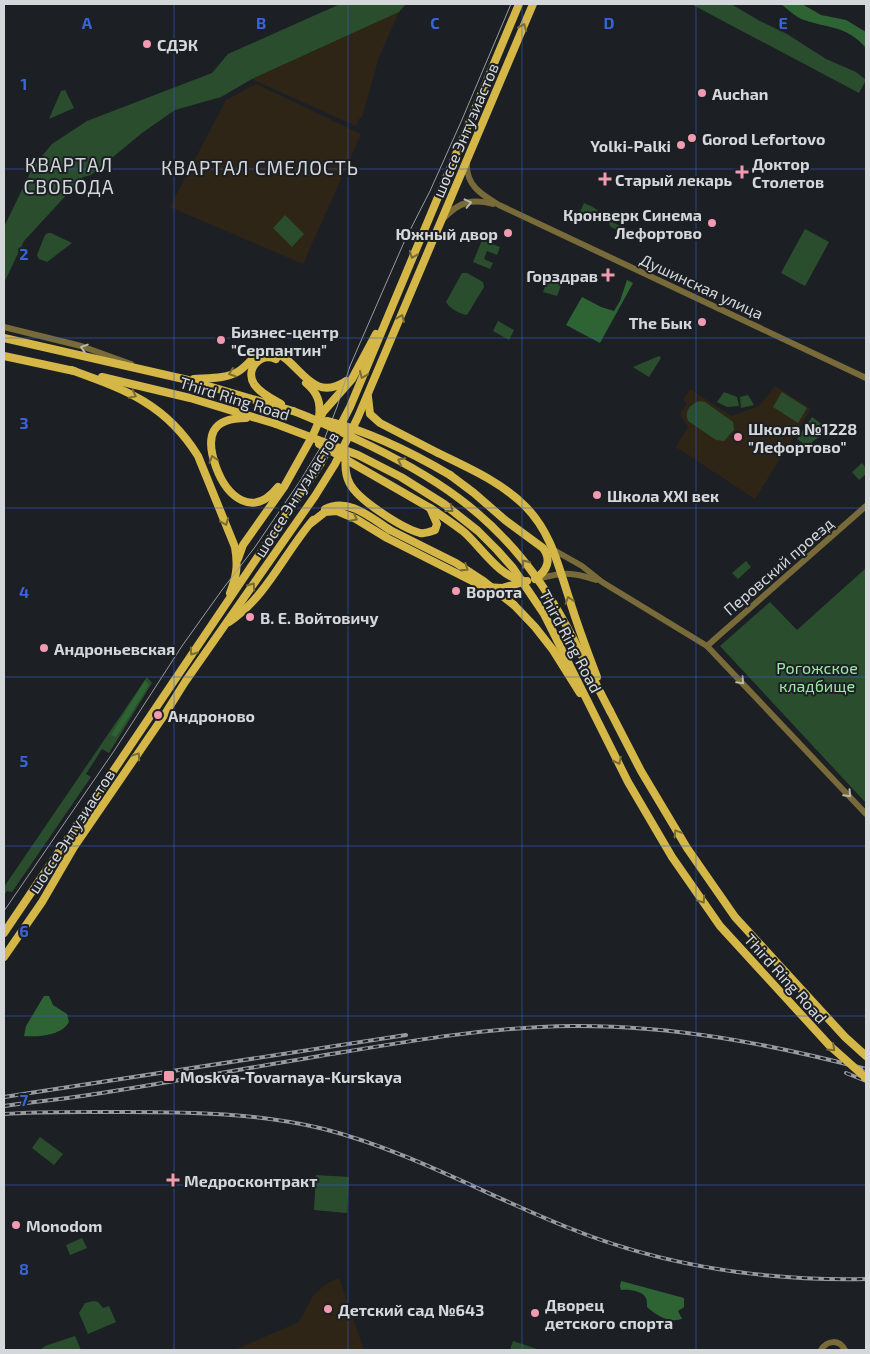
<svg xmlns="http://www.w3.org/2000/svg" width="870" height="1354" font-family="'Exo 2',sans-serif">
<style>
.education{fill:#2f2516}
.green{fill:#2a4d2d}
.forest{fill:#2e6434}
.lines{fill:none;stroke-linecap:round;stroke-linejoin:round}
.minor{stroke:#786b39;stroke-width:6}
.major{stroke:#d4b747;stroke-width:8}
.tram{stroke:#989b9f;stroke-width:1}
.rail-casing{stroke:#989b9f;stroke-width:4}
.rail{stroke:#1c2025;stroke-width:2;stroke-dasharray:5.5;stroke-linecap:butt}
.major-bridge{stroke:#d4b747;stroke-width:8}
.oneway{stroke:#786c36}
.oneway2{stroke:#b9b7aa}
.grid{fill:none;stroke:#3963d8;stroke-width:1;stroke-opacity:0.55}
.poi-dot{fill:#f29aaf;stroke:#1c2025;stroke-width:2}
.labels{text-anchor:middle;dominant-baseline:central;stroke-width:4;stroke-linejoin:round;paint-order:stroke}
.poi-label{font-size:16px;font-weight:bold;fill:#d5d8db;stroke:#1c2025;text-anchor:start}
.street-label{font-size:16px;fill:#d5d8db;stroke:#1c2025}
.park-label{font-size:16px;fill:#9ceba1;stroke:#1c2025}
.quarter-label{font-size:19px;letter-spacing:1px;fill:#d5d8db;stroke:#1c2025}
.grid-label{font-size:16px;text-anchor:middle;font-weight:bold;fill:#3963d8;stroke:#1c2025;stroke-width:4;stroke-linejoin:round;paint-order:stroke}
</style>
<rect width="100%" height="100%" fill="#1c2025"/>
<!-- education -->
<g class="education">
<polygon points="399,12 379,57 362,117 359,119 356,126 252,79"/>
<polygon points="256,84 361,134 303,264 170,207 226,100"/>
<polygon points="775,386 811,409 755,499 676,447 688,427 680,414 687,403 683,400 690,389 731,416 759,406"/>
<polygon points="339,1278 364,1350 234,1350 299,1322 313,1296 326,1284"/>
</g>
<!-- green -->
<g class="green">
<polygon points="340,4 406,4 399,12 252,79 221,97 175,110 142,133 91,175 83,177 24,241 4,283 4,227 33,167 52,144 87,121 212,73 228,54"/>
<polygon points="691,4 731,4 758,20 787,34 826,59 856,72 866,80 859,93"/>
<polygon points="65,90 74,108 49,119 61,91"/>
<path d="M584,203C591,206 600,210 602,216L588,223L576,220Z"/>
<polygon points="285,215 304,234 292,247 273,228"/>
<polygon points="610,221 636,234 634,239 611,227 609,224"/>
<polygon points="805,229 829,242 805,286 781,273"/>
<polygon points="48,233 51,233 72,243 47,262 39,259 37,255 45,235"/>
<polygon points="482,240 500,247 497,255 487,251 484,259 493,263 490,269 473,262"/>
<path d="M462,273H467L483,282L484,287L467,315C460,314 450,309 446,302Z"/>
<polygon points="549,278 562,283 557,296 543,292"/>
<polygon points="498,321 514,330 509,340 493,331"/>
<polygon points="659,356 661,358 649,377 633,367"/>
<polygon points="724,392 737,397 739,406 727,407 717,402"/>
<polygon points="782,392 807,408 798,423 773,407"/>
<polygon points="748,395 754,405 741,408 740,397"/>
<path d="M700,401L705,402L733,422L734,430L724,441L716,440L688,421C684,411 690,404 700,401Z"/>
<polygon points="812,417 829,429 807,446 797,439"/>
<polygon points="862,463 866,468 866,474 859,480 852,472"/>
<polygon points="746,561 751,567 738,579 732,573"/>
<polygon points="866,568 866,803 720,646 770,602 797,630"/>
<polygon points="147,677 152,683 109,753 102,749 86,774 91,777 12,892 7,891 4,895 4,887"/>
<polygon points="40,1137 63,1154 54,1165 32,1148"/>
<polygon points="316,1175 349,1177 347,1213 314,1210"/>
<polygon points="82,1238 87,1248 70,1255 66,1245"/>
<polygon points="94,1301 98,1302 103,1308 109,1306 116,1322 88,1334 79,1313 85,1303"/>
<polygon points="75,1336 81,1350 40,1350 45,1346"/>
<polygon points="513,1341 540,1350 510,1350"/>
</g>
<!-- forest -->
<g class="forest">
<path d="M781,4H802L821,15L846,20L866,32V48C846,25 830,29 804,20C795,17 788,9 781,4Z"/>
<polygon points="627,280 633,283 600,343 566,325 582,297 601,307 614,311 620,301"/>
<polygon points="145,680 149,685 116,737 111,735"/>
<path d="M44,996H49L53,1005L67,1014L69,1022C61,1036 38,1037 24,1036L26,1026Z"/>
<path d="M621,1281L684,1298V1307L678,1311L682,1319C669,1323 657,1316 647,1307C647,1304 647,1301 646,1298C643,1291 629,1289 621,1290L620,1286Z"/>
</g>
<g class="lines">
<!-- minor -->
<g class="minor">
<path d="M467,162C465,185 482,195 499,205L866,378"/>
<path d="M444,218C459,202 473,198 493,204"/>
<polyline points="4,327 81,346 131,364"/>
<polyline points="552,549 582,566 602,582 707,646 866,814"/>
<path d="M536,579C563,573 569,571 596,580"/>
<polyline points="707,646 866,506"/>
<path d="M821,1350C827,1340 839,1339 845,1350"/>
</g>
<!-- major -->
<g class="major">
<polyline points="4,338 188,380 293,411"/>
<polyline points="4,356 74,371"/>
<path d="M276,359C260,352 245,369 254,384C260,393 272,399 281,404"/>
<path d="M71,370C126,390 166,404 198,456L235,547C238,564 237,576 230,593"/>
<polyline points="102,377 190,398 276,424"/>
<path d="M194,379C208,378 227,379 239,371C250,364 256,350 271,352C298,355 309,406 346,381"/>
<path d="M306,383C318,393 321,403 319,417"/>
<polyline points="368,397 370,414 380,423 438,453"/>
<path d="M246,418C211,418 205,436 216,467C227,497 253,519 278,487"/>
<path d="M346,455C345,464 345,474 349,482C356,499 402,528 420,533C426,534 430,532 435,530L437,524L430,508"/>
<path d="M450,475L474,493L505,520L543,548C552,560 547,571 535,579"/>
<path d="M325,509C349,497 371,518 390,530"/>
<path d="M432,509C443,517 454,524 464,532C482,548 499,577 524,581"/>
<polyline points="311,523 325,512 337,511 356,519 387,538 484,587 502,588 527,581"/>
<polyline points="238,559 243,545 284,487 313,435 323,412 352,379 376,334"/>
<polyline points="514,605 535,627 553,650 580,693"/>
<path d="M229,622C268,595 283,555 313,520"/>
<polyline points="610,711 641,771 687,848 735,917 845,1037 866,1056"/>
<polyline points="4,933 321,463 350,407 519,4"/>
<polyline points="4,957 42,902 74,847 165,714 185,682 315,496 335,464 358,417 533,4"/>
</g>
<!-- tram -->
<polyline class="tram" points="4,911 114,751 182,646 222,590 255,547 300,481 322,445 337,407 350,366 405,240 430,191 461,122 511,4"/>
<!-- rail casing -->
<g class="rail-casing">
<g id="rail">
<polyline points="846,1073 866,1081"/>
<polyline points="4,1097 406,1035"/>
<path d="M4,1106C30,1102 56,1100 82,1096C161,1084 241,1069 320,1056C404,1042 487,1027 572,1026C672,1025 770,1044 866,1069"/>
<path d="M4,1114C44,1111 84,1112 124,1112C192,1112 258,1113 324,1129C409,1151 488,1196 569,1228C663,1266 765,1281 866,1279"/>
</g>
</g>
<!-- rail -->
<use href="#rail" class="rail"/>
<!-- major-bridge -->
<g class="major-bridge">
<path d="M293,411C315,419 335,429 356,439C433,475 492,513 541,584C568,623 588,670 610,711"/>
<path d="M327,421C371,432 411,452 450,475"/>
<polyline points="276,424 358,455 401,477 444,504 478,531 497,550 513,568 544,614 628,782 672,857 720,926 829,1045 866,1078"/>
<polyline points="319,444 430,508"/>
<path d="M438,453C469,468 501,482 525,506C551,532 558,565 569,598C577,624 587,651 597,677"/>
<polyline points="390,530 456,563 482,580 514,605"/>
</g>
</g>
<!-- one-way arrows -->
<defs><path id="oneway-chevron" d="M-2-3.5L2.5 0L-2 3.5" fill="none" stroke-width="1.6" stroke-linecap="round" stroke-linejoin="round" transform="scale(1.25)"/></defs>
<g class="oneway">
<use href="#oneway-chevron" transform="translate(523 27) rotate(-67)"/>
<use href="#oneway-chevron" transform="translate(413 255) rotate(113)"/>
<use href="#oneway-chevron" transform="translate(401 318) rotate(-67)"/>
<use href="#oneway-chevron" transform="translate(232 373) rotate(161)"/>
<use href="#oneway-chevron" transform="translate(363 375) rotate(113)"/>
<use href="#oneway-chevron" transform="translate(133 395) rotate(26)"/>
<use href="#oneway-chevron" transform="translate(213 459) rotate(-108)"/>
<use href="#oneway-chevron" transform="translate(401 461) rotate(-153)"/>
<use href="#oneway-chevron" transform="translate(450 509) rotate(38)"/>
<use href="#oneway-chevron" transform="translate(354 518) rotate(28)"/>
<use href="#oneway-chevron" transform="translate(225 522) rotate(68)"/>
<use href="#oneway-chevron" transform="translate(525 563) rotate(-128)"/>
<use href="#oneway-chevron" transform="translate(465 568) rotate(34)"/>
<use href="#oneway-chevron" transform="translate(252 586) rotate(-54)"/>
<use href="#oneway-chevron" transform="translate(569 600) rotate(-108)"/>
<use href="#oneway-chevron" transform="translate(193 652) rotate(125)"/>
<use href="#oneway-chevron" transform="translate(137 756) rotate(-56)"/>
<use href="#oneway-chevron" transform="translate(618 761) rotate(63)"/>
<use href="#oneway-chevron" transform="translate(677 833) rotate(-121)"/>
<use href="#oneway-chevron" transform="translate(702 900) rotate(55)"/>
<use href="#oneway-chevron" transform="translate(832 1048) rotate(43)"/>
</g>
<g class="oneway2">
<use href="#oneway-chevron" transform="translate(468 203) rotate(-13)"/>
<use href="#oneway-chevron" transform="translate(84 348) rotate(-162)"/>
<use href="#oneway-chevron" transform="translate(741 681) rotate(47)"/>
<use href="#oneway-chevron" transform="translate(848 794) rotate(47)"/>
</g>
<!-- grid -->
<path class="grid" d="M174,4V1350M348,4V1350M522,4V1350M696,4V1350M4,169H866M4,338H866M4,508H866M4,677H866M4,846H866M4,1016H866M4,1185H866"/>
<!-- markers -->
<g class="poi-dot">
<circle cx="147" cy="44" r="5"/>
<circle cx="702" cy="93" r="5"/>
<circle cx="692" cy="138" r="5"/>
<circle cx="681" cy="145" r="5"/>
<path d="M739.5 164.5h5v5h5v5h-5v5h-5v-5h-5v-5h5z"/>
<path d="M602.5 171.5h5v5h5v5h-5v5h-5v-5h-5v-5h5z"/>
<circle cx="712" cy="223" r="5"/>
<circle cx="508" cy="233" r="5"/>
<path d="M605.5 267.5h5v5h5v5h-5v5h-5v-5h-5v-5h5z"/>
<circle cx="702" cy="322" r="5"/>
<circle cx="221" cy="340" r="5"/>
<circle cx="738" cy="437" r="5"/>
<circle cx="597" cy="495" r="5"/>
<circle cx="456" cy="591" r="5"/>
<circle cx="250" cy="617" r="5"/>
<circle cx="44" cy="648" r="5"/>
<circle cx="158" cy="715" r="5"/>
<rect x="163" y="1070" width="12" height="12" rx="2.5"/>
<path d="M170.5 1172.5h5v5h5v5h-5v5h-5v-5h-5v-5h5z"/>
<circle cx="16" cy="1225" r="5"/>
<circle cx="328" cy="1309" r="5"/>
<circle cx="535" cy="1313" r="5"/>
</g>
<g class="labels">
<!-- poi labels -->
<g class="poi-label">
<text x="157" y="44">СДЭК</text>
<text x="712" y="93">Auchan</text>
<text x="702" y="138">Gorod Lefortovo</text>
<text x="671" y="145" text-anchor="end">Yolki-Palki</text>
<text x="752" y="163">Доктор<tspan x="752" dy="18">Столетов</tspan></text>
<text x="615" y="179">Старый лекарь</text>
<text x="702" y="214" text-anchor="end">Кронверк Синема<tspan x="702" dy="18">Лефортово</tspan></text>
<text x="498" y="233" text-anchor="end">Южный двор</text>
<text x="598" y="275" text-anchor="end">Горздрав</text>
<text x="692" y="322" text-anchor="end">The Бык</text>
<text x="231" y="331">Бизнес-центр<tspan x="231" dy="18">"Серпантин"</tspan></text>
<text x="748" y="428">Школа №1228<tspan x="748" dy="18">"Лефортово"</tspan></text>
<text x="607" y="495">Школа XXI век</text>
<text x="466" y="591">Ворота</text>
<text x="260" y="617">В. Е. Войтовичу</text>
<text x="54" y="648">Андроньевская</text>
<text x="168" y="715">Андроново</text>
<text x="180" y="1076">Moskva-Tovarnaya-Kurskaya</text>
<text x="184" y="1180">Медросконтракт</text>
<text x="26" y="1225">Monodom</text>
<text x="545" y="1304">Дворец<tspan x="545" dy="18">детского спорта</tspan></text>
<text x="338" y="1309">Детский сад №643</text>
</g>
<!-- street labels -->
<g class="street-label">
<text transform="translate(465 130) rotate(-67)">шоссе Энтузиастов</text>
<text transform="translate(702 286) rotate(25)">Душинская улица</text>
<text transform="translate(235 398) rotate(17)">Third Ring Road</text>
<text transform="translate(296 494) rotate(-58)">шоссе Энтузиастов</text>
<text transform="translate(778 566) rotate(-41)">Перовский проезд</text>
<text transform="translate(571 641) rotate(62)">Third Ring Road</text>
<text transform="translate(71 831) rotate(-57)">шоссе Энтузиастов</text>
<text transform="translate(786 978) rotate(48)">Third Ring Road</text>
</g>
<!-- park labels -->
<g class="park-label">
<text x="817" y="667">Рогожское<tspan x="817" dy="18">кладбище</tspan></text>
</g>
<!-- quarter labels -->
<g class="quarter-label">
<text x="69" y="164">КВАРТАЛ<tspan x="69" dy="22">СВОБОДА</tspan></text>
<text x="260" y="167">КВАРТАЛ СМЕЛОСТЬ</text>
</g>
</g>
<g class="grid-label">
<text x="87" y="29">A</text>
<text x="261" y="29">B</text>
<text x="435" y="29">C</text>
<text x="609" y="29">D</text>
<text x="783" y="29">E</text>
<text x="24" y="90">1</text>
<text x="24" y="260">2</text>
<text x="24" y="429">3</text>
<text x="24" y="598">4</text>
<text x="24" y="767">5</text>
<text x="24" y="937">6</text>
<text x="24" y="1106">7</text>
<text x="24" y="1275">8</text>
</g>
<!-- border -->
<rect width="870" height="1354" fill="none" stroke="#d5d8db" stroke-width="10"/>
</svg>
